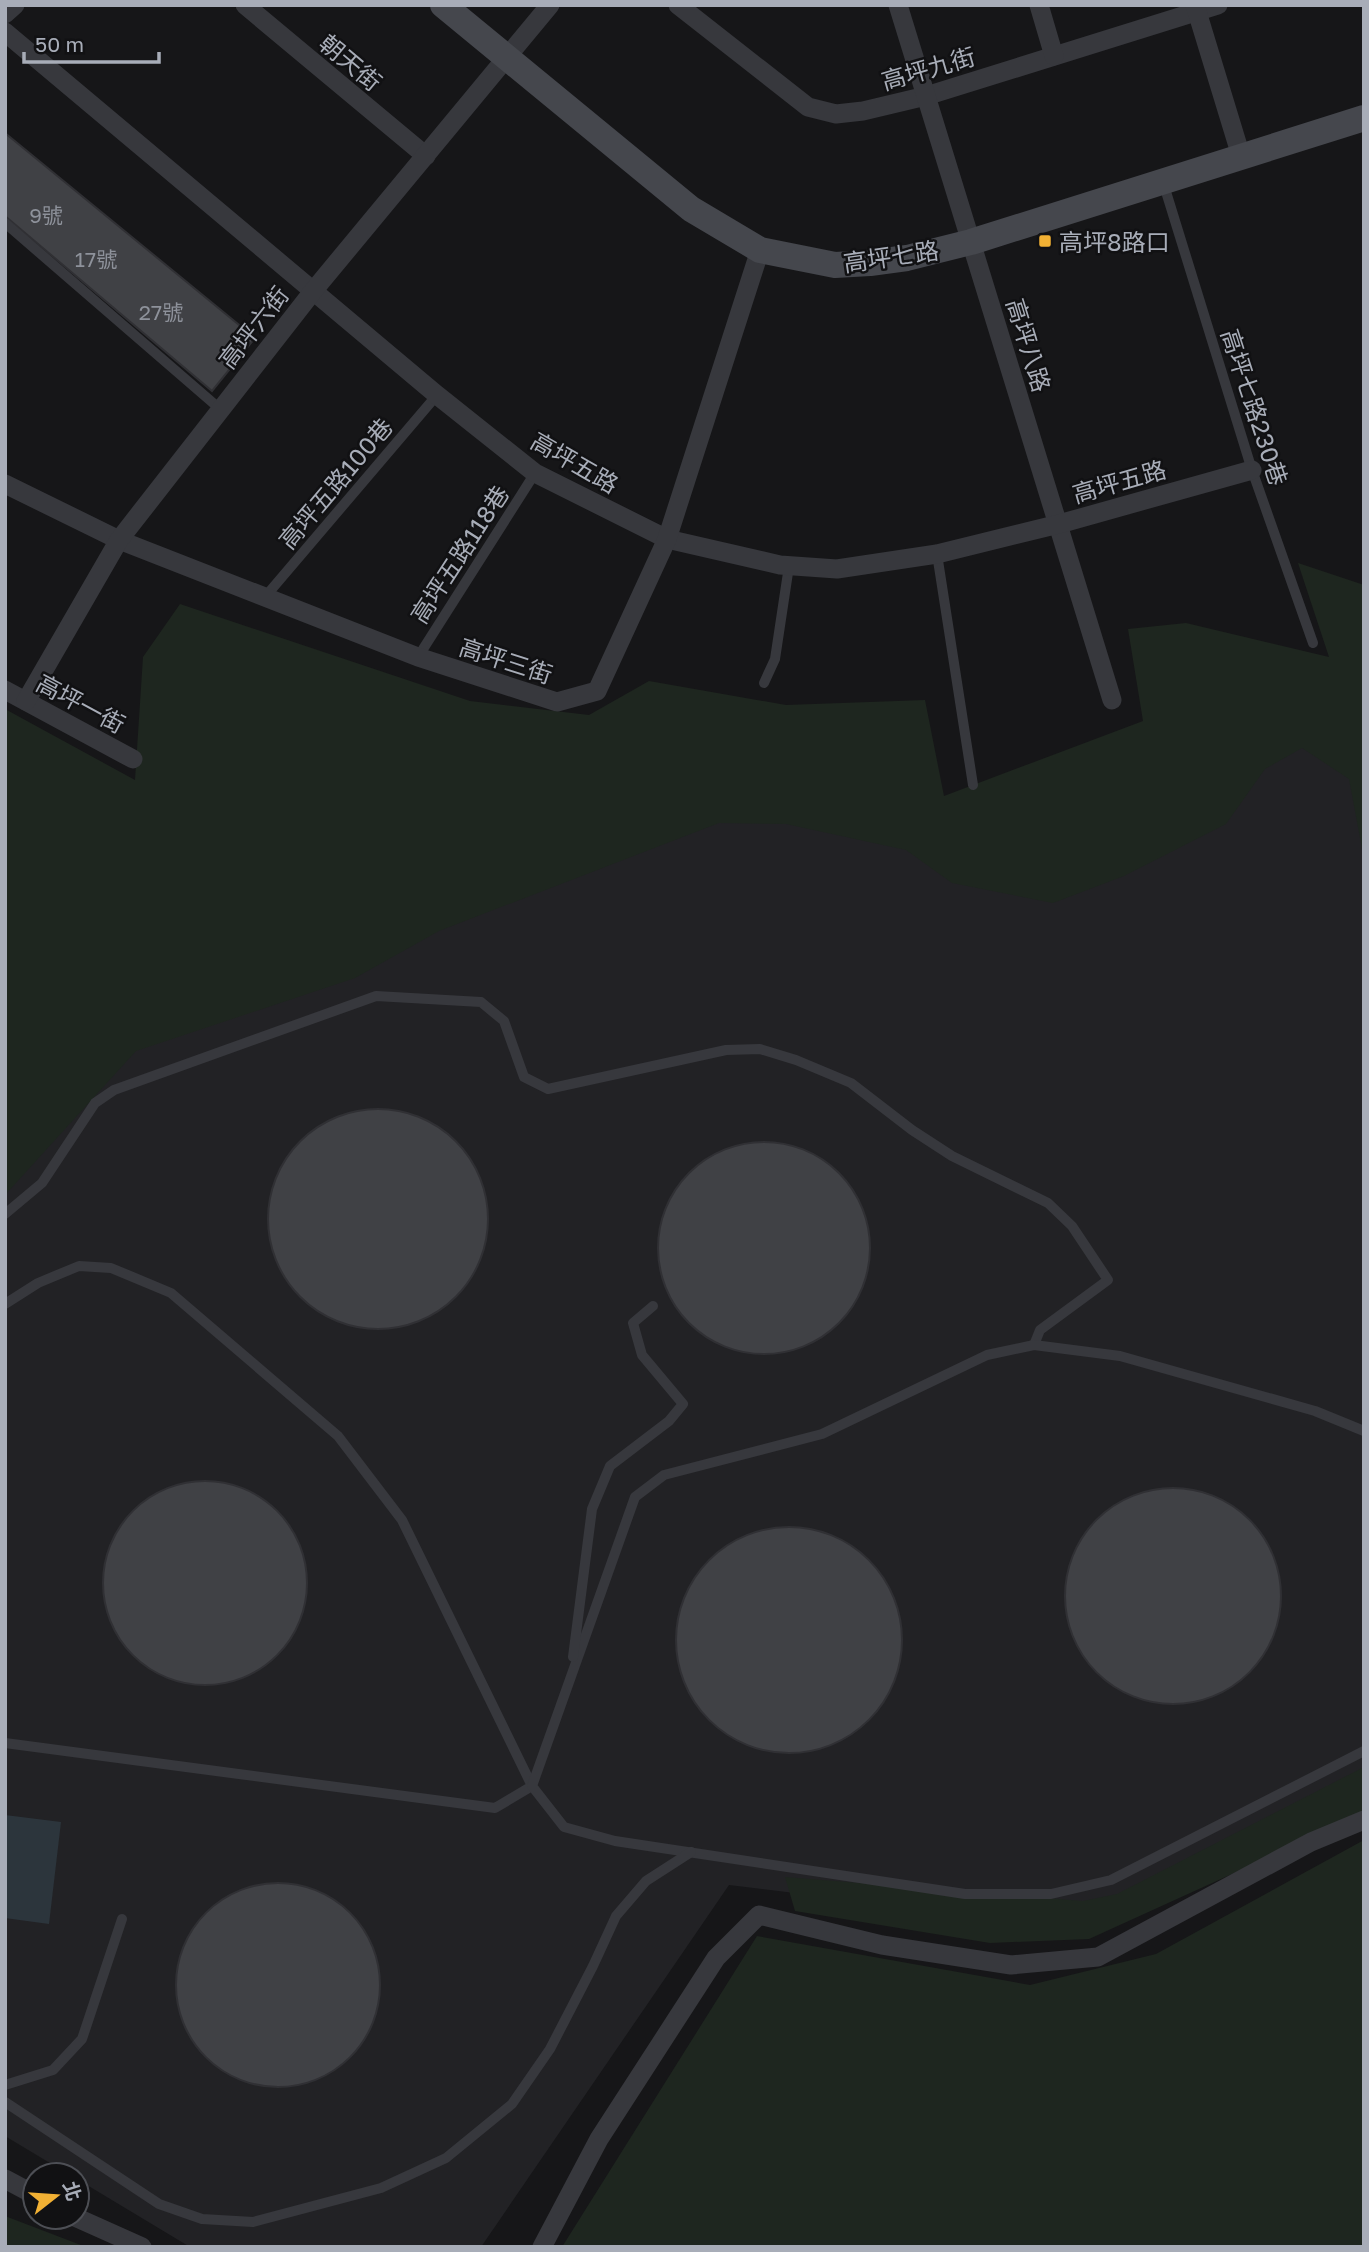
<svg xmlns="http://www.w3.org/2000/svg" width="1369" height="2252" font-family="'Golos Text','Noto Sans TC',sans-serif">
<style>
.built{fill:#222225}
.green{fill:#1e261f}
.water{fill:#2c353c}
.building{fill:#404145;stroke:#303034;stroke-width:2}
.lines{fill:none;stroke-linecap:round;stroke-linejoin:round}
.lane{stroke:#37383d;stroke-width:10}
.street{stroke:#37383d;stroke-width:19}
.secondary{stroke:#45474d;stroke-width:26}
.poi-dot{fill:#f2b134;stroke:#111113;stroke-width:2.5}
.labels{text-anchor:middle;dominant-baseline:central;stroke-width:5;stroke-linejoin:round;paint-order:stroke}
.number-label{font-size:21px;fill:#8e929b}
.street-label{font-size:24px;fill:#a8adb8;stroke:#111113}
.poi-label{font-size:24px;fill:#a8adb8;stroke:#111113;text-anchor:start}
</style>
<rect width="100%" height="100%" fill="#161618"/>
<!-- built -->
<polygon class="built" points="1364,724 1364,1798 1080,1928 729,1885 481,2247 190,2247 77,2179 77,2175 70,2175 5,2136 5,1089 746,786 924,815"/>
<!-- green -->
<g class="green">
<polygon points="1298,563 1364,585 1364,859 1349,779 1302,748 1265,769 1226,824 1124,876 1053,903 952,883 906,850 786,824 719,823 439,931 355,978 136,1051 5,1195 5,709 135,780 143,657 180,604 470,701 589,715 649,681 786,705 925,700 944,796 1143,721 1128,629 1186,623 1329,657"/>
<polygon points="1364,1767 1364,1814 1089,1939 990,1943 795,1911 785,1877 1083,1901 1117,1894"/>
<polygon points="1364,1840 1364,2247 562,2247 757,1936 1030,1985 1156,1954"/>
<polygon points="5,2216 86,2247 5,2247"/>
</g>
<!-- water -->
<polygon class="water" points="5,1815 61,1822 49,1924 5,1918"/>
<!-- building -->
<g class="building">
<polygon points="5,133 255,338 212,391 5,216"/>
<circle cx="378" cy="1219" r="110"/>
<circle cx="764" cy="1248" r="106"/>
<circle cx="205" cy="1583" r="102"/>
<circle cx="1173" cy="1596" r="108"/>
<circle cx="789" cy="1640" r="113"/>
<circle cx="278" cy="1985" r="102"/>
</g>
<g class="lines">
<!-- lane -->
<g class="lane">
<polyline points="1163,182 1252,470 1313,643"/>
<polyline points="5,223 220,409"/>
<polyline points="937,554 973,785"/>
<polyline points="265,597 437,395"/>
<polyline points="418,657 535,473"/>
<polyline points="764,683 775,659 789,566"/>
<polyline points="5,1214 42,1183 95,1103 114,1090 376,996 481,1002 504,1021 524,1077 548,1089 726,1050 760,1049 796,1060 851,1083 912,1130 952,1156 1048,1203 1072,1226 1108,1280 1040,1330 1034,1345"/>
<polyline points="5,1304 38,1283 79,1266 111,1268 171,1293 338,1436 402,1520 532,1786 495,1808 5,1743"/>
<polyline points="1364,1431 1315,1411 1120,1356 1034,1345 987,1355 822,1434 664,1475 635,1497 532,1786 564,1827 615,1841 965,1894 1051,1894 1111,1880 1364,1751"/>
<polyline points="573,1657 592,1509 610,1466 669,1421 683,1404 642,1355 633,1323 653,1306"/>
<polyline points="5,2085 53,2070 82,2039 122,1919"/>
<polyline points="5,2102 159,2204 202,2219 253,2222 381,2188 446,2158 512,2104 550,2049 593,1966 616,1916 646,1881 691,1852"/>
</g>
<!-- street -->
<g class="street">
<polyline points="245,5 426,156"/>
<polyline points="678,5 808,107 836,114 863,111 926,96 1218,5"/>
<polyline points="898,5 1112,700"/>
<polyline points="1039,5 1054,56"/>
<polyline points="1195,5 1241,156"/>
<polyline points="5,14 15,5"/>
<polyline points="5,32 437,395 535,473 667,539 780,565 837,569 937,554 1059,524 1252,470"/>
<polyline points="5,484 119,540 418,657 557,702 597,691 667,539 760,250"/>
<polyline points="5,690 133,759"/>
<polyline points="26,701 119,540 314,290 550,5"/>
<polyline points="5,2179 35,2195"/>
<polyline points="75,2217 142,2247"/>
<polyline points="542,2247 599,2139 716,1958 759,1915 882,1945 1011,1965 1098,1957 1311,1842 1364,1820"/>
</g>
<!-- secondary -->
<polyline class="secondary" points="443,5 691,209 760,250 835,265 870,263 907,258 971,242 1364,118"/>
</g>
<!-- markers -->
<rect class="poi-dot" x="1038" y="234" width="14" height="14" rx="3.5"/>
<g class="labels">
<!-- number labels -->
<g class="number-label">
<text x="46" y="215">9號</text>
<text x="96" y="259">17號</text>
<text x="161" y="312">27號</text>
</g>
<!-- street labels -->
<g class="street-label">
<text transform="translate(351 62) rotate(40)">朝天街</text>
<text transform="translate(928 68) rotate(-16)">高坪九街</text>
<text transform="translate(891 256) rotate(-8)">高坪七路</text>
<text transform="translate(253 327) rotate(-52)">高坪六街</text>
<text transform="translate(1029 345) rotate(73)">高坪八路</text>
<text transform="translate(1255 407) rotate(72)">高坪七路230巷</text>
<text transform="translate(575 462) rotate(30)">高坪五路</text>
<text transform="translate(1119 481) rotate(-16)">高坪五路</text>
<text transform="translate(335 483) rotate(-50)">高坪五路100巷</text>
<text transform="translate(459 554) rotate(-57)">高坪五路118巷</text>
<text transform="translate(506 660) rotate(18)">高坪三街</text>
<text transform="translate(81 703) rotate(28)">高坪一街</text>
</g>
<!-- poi labels -->
<g class="poi-label">
<text x="1059" y="241">高坪8路口</text>
</g>
</g>
<!-- border -->
<rect width="1369" height="2252" fill="none" stroke="#a8adb8" stroke-width="14"/>
<!-- north arrow -->
<g transform="translate(56 2196) rotate(73)"><circle r="33" fill="#111113" stroke="#4d4f55" stroke-width="2"/>
<path d="M0-5L12 26L0 18L-12 26Z" fill="#f2b134"/>
<text y="-10" font-size="19" font-weight="bold" text-anchor="middle" fill="#a8adb8">北</text>
</g>
<!-- scale -->
<path d="M24 52v10h135v-10" fill="none" stroke="#a8adb8" stroke-width="3.5"/>
<text x="35" y="52" font-size="21" fill="#a8adb8" stroke="#111113" stroke-width="5" paint-order="stroke">50 m</text>
</svg>
